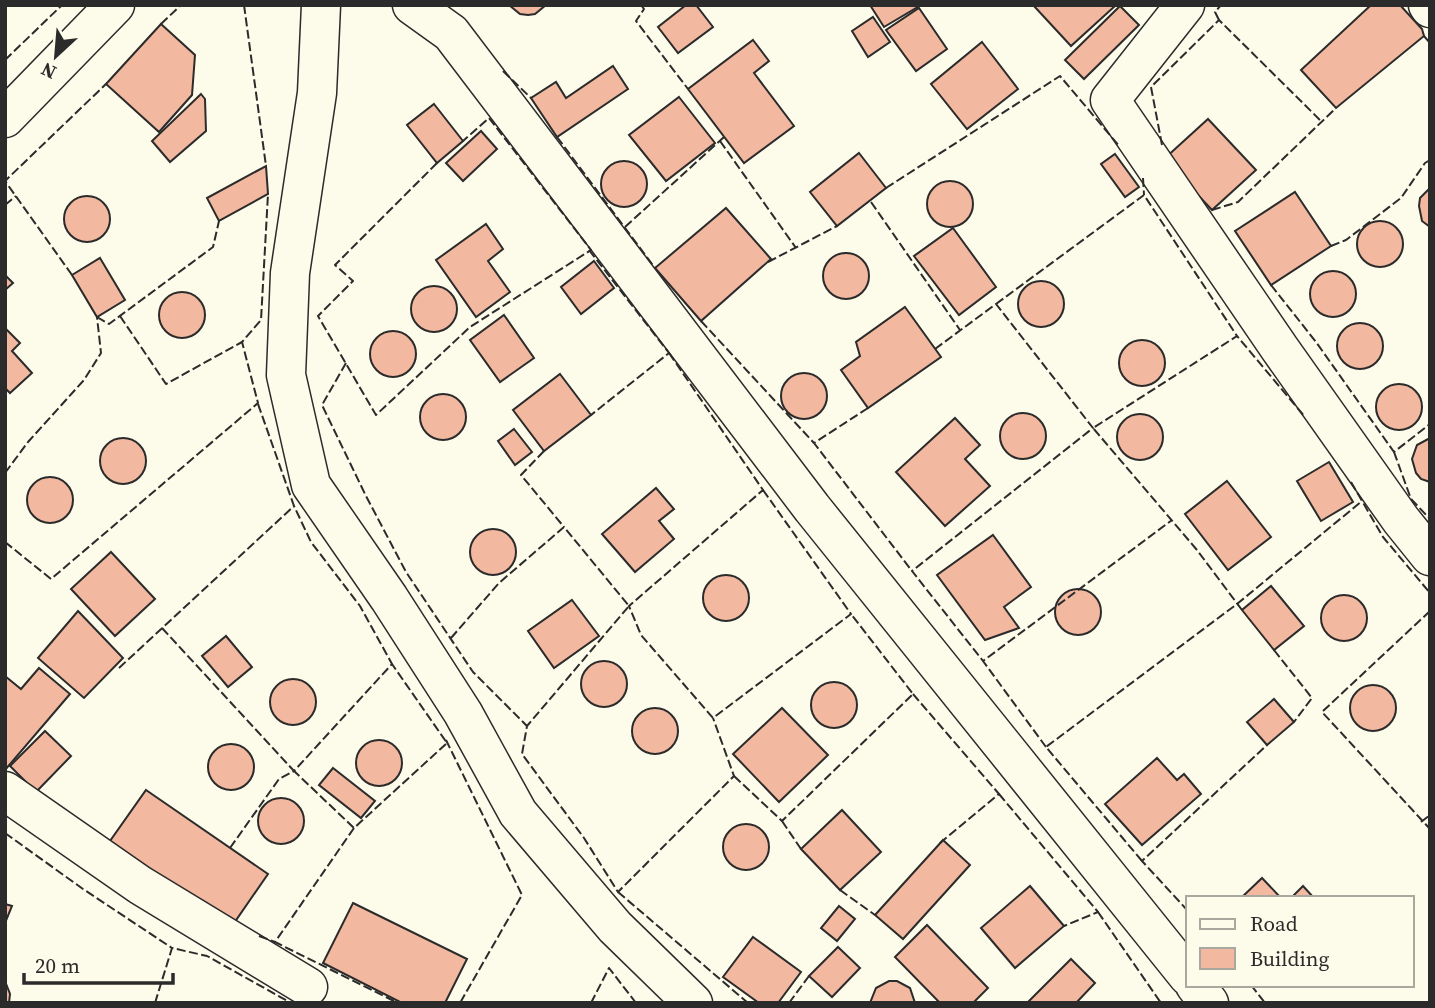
<svg xmlns="http://www.w3.org/2000/svg" width="1435" height="1008" font-family="'Source Serif 4',serif">
<style>
.building{fill:#f2b8a0;stroke:#2b2b2b;stroke-width:2}
.lines{fill:none;stroke-linecap:round;stroke-linejoin:round}
.minor-casing{stroke:#2b2b2b;stroke-width:41}
.major-casing{stroke:#2b2b2b;stroke-width:41}
.minor{stroke:#fdfbea;stroke-width:38}
.major{stroke:#fdfbea;stroke-width:38}
.fence{stroke:#2b2b2b;stroke-width:2;stroke-dasharray:9 3.5;stroke-linecap:butt}
</style>
<rect width="100%" height="100%" fill="#fdfbea"/>
<!-- building -->
<g class="building">
<polygon points="509,5 546,5 535,14 528,15 520,14"/>
<polygon points="686,5 696,5 713,27 678,53 658,27"/>
<polygon points="870,5 921,5 884,27"/>
<polygon points="1033,5 1114,5 1115,6 1071,46"/>
<polygon points="1371,5 1400,5 1422,29 1424,36 1336,108 1301,70"/>
<polygon points="1120,6 1139,25 1084,79 1065,60"/>
<polygon points="919,8 947,49 916,71 886,30"/>
<polygon points="873,17 890,42 868,57 852,31"/>
<polygon points="161,24 195,55 192,95 159,132 106,84"/>
<polygon points="753,40 769,61 754,73 794,126 744,163 688,89"/>
<polygon points="982,42 1018,89 967,129 931,84"/>
<polygon points="613,66 628,89 557,137 531,98 556,82 566,98"/>
<polygon points="201,94 205,99 206,131 170,162 152,141"/>
<polygon points="679,97 715,143 666,181 629,135"/>
<polygon points="434,104 463,141 437,163 407,125"/>
<polygon points="1208,119 1256,170 1212,210 1164,159"/>
<polygon points="481,131 497,149 463,181 446,163"/>
<polygon points="859,153 886,188 837,226 810,192"/>
<polygon points="1115,154 1139,187 1125,197 1101,164"/>
<circle cx="624" cy="184" r="23"/>
<polygon points="266,166 268,194 219,221 207,198"/>
<circle cx="950" cy="204" r="23"/>
<polygon points="1430,188 1430,227 1422,221 1419,206 1420,198"/>
<polygon points="1295,192 1331,246 1271,285 1235,231"/>
<circle cx="87" cy="219" r="23"/>
<polygon points="726,208 771,259 701,321 655,268"/>
<circle cx="1380" cy="244" r="23"/>
<polygon points="486,224 503,249 488,261 510,292 476,317 436,260"/>
<polygon points="953,228 996,287 959,315 914,256"/>
<circle cx="846" cy="276" r="23"/>
<polygon points="100,258 125,300 97,317 72,275"/>
<polygon points="594,261 614,288 581,314 561,287"/>
<circle cx="1333" cy="294" r="23"/>
<polygon points="5,275 13,283 5,290"/>
<circle cx="1041" cy="304" r="23"/>
<circle cx="434" cy="309" r="23"/>
<circle cx="182" cy="315" r="23"/>
<polygon points="905,307 941,357 868,408 841,370 860,356 856,342"/>
<polygon points="504,315 534,358 500,382 470,340"/>
<circle cx="1360" cy="346" r="23"/>
<polygon points="5,328 20,343 12,351 32,373 10,393 5,388"/>
<circle cx="393" cy="354" r="23"/>
<circle cx="1142" cy="363" r="23"/>
<circle cx="804" cy="396" r="23"/>
<polygon points="560,374 591,415 544,451 513,410"/>
<circle cx="1399" cy="407" r="23"/>
<circle cx="443" cy="417" r="23"/>
<circle cx="1023" cy="436" r="23"/>
<circle cx="1140" cy="437" r="23"/>
<polygon points="955,418 980,445 965,459 990,486 945,526 896,472"/>
<polygon points="514,429 532,452 515,465 498,441"/>
<polygon points="1430,438 1430,482 1421,479 1416,473 1412,459 1417,445"/>
<circle cx="123" cy="461" r="23"/>
<polygon points="1329,462 1353,502 1321,521 1297,481"/>
<circle cx="50" cy="500" r="23"/>
<polygon points="1227,481 1271,537 1228,570 1185,514"/>
<polygon points="656,488 674,509 659,521 674,539 635,572 602,534"/>
<circle cx="493" cy="552" r="23"/>
<polygon points="993,535 1031,587 1004,607 1019,628 985,640 937,575"/>
<polygon points="111,552 155,599 115,636 71,589"/>
<circle cx="726" cy="598" r="23"/>
<polygon points="1271,586 1304,626 1274,650 1242,610"/>
<circle cx="1078" cy="612" r="23"/>
<circle cx="1344" cy="618" r="23"/>
<polygon points="572,600 599,636 554,668 528,631"/>
<polygon points="78,611 123,658 84,698 38,658"/>
<polygon points="226,636 252,667 228,687 202,656"/>
<circle cx="604" cy="684" r="23"/>
<polygon points="39,668 70,694 5,770 5,676 21,689"/>
<circle cx="293" cy="702" r="23"/>
<circle cx="834" cy="705" r="23"/>
<circle cx="1373" cy="708" r="23"/>
<polygon points="1274,699 1294,722 1267,745 1247,722"/>
<polygon points="782,708 828,755 779,802 733,754"/>
<circle cx="655" cy="731" r="23"/>
<polygon points="45,731 71,756 36,792 10,766"/>
<circle cx="379" cy="763" r="23"/>
<circle cx="231" cy="767" r="23"/>
<polygon points="1157,758 1177,780 1184,774 1201,794 1142,845 1105,804"/>
<polygon points="333,768 375,801 361,818 319,785"/>
<polygon points="146,790 268,874 232,926 110,841"/>
<circle cx="281" cy="821" r="23"/>
<polygon points="842,810 881,852 840,890 801,849"/>
<circle cx="746" cy="847" r="23"/>
<polygon points="943,840 970,865 903,939 875,915"/>
<polygon points="1262,878 1281,898 1241,898"/>
<polygon points="1030,886 1064,926 1015,968 981,928"/>
<polygon points="1303,886 1314,898 1291,898"/>
<polygon points="353,903 467,959 445,1003 402,1003 323,963"/>
<polygon points="5,904 12,906 5,923"/>
<polygon points="839,906 855,919 837,941 821,928"/>
<polygon points="927,925 988,988 973,1003 940,1003 895,957"/>
<polygon points="753,937 801,972 778,1003 759,1003 723,977"/>
<polygon points="838,947 860,968 832,997 809,976"/>
<polygon points="1071,959 1095,983 1076,1003 1027,1003"/>
<polygon points="5,981 10,994 9,1003 5,1003"/>
<polygon points="889,981 897,981 910,988 915,1003 870,1003 876,988"/>
</g>
<g class="lines">
<!-- minor casing -->
<g class="minor-casing">
<g id="minor">
<polyline points="321,5 317,93 290,273 286,375 311,485 389,598 463,713 518,813 615,927 693,1003"/>
<polyline points="412,5 451,33 812,508 1188,976"/>
<polyline points="1185,5 1110,100 1280,349 1401,520 1430,556"/>
<polyline points="1428,5 1430,8"/>
<polyline points="5,791 140,885 308,987"/>
<polyline points="1195,985 1209,1003"/>
</g>
</g>
<!-- major casing -->
<g class="major-casing">
<polyline id="major" points="5,118 115,5"/>
</g>
<!-- minor -->
<use href="#minor" class="minor"/>
<!-- major -->
<use href="#major" class="major"/>
<!-- fence -->
<g class="fence">
<polyline points="244,5 266,166"/>
<polyline points="641,5 644,9 636,21 688,89"/>
<polyline points="1219,20 1215,12 1221,5"/>
<polyline points="161,24 181,5"/>
<polyline points="1424,36 1430,43"/>
<polyline points="5,60 62,5"/>
<polyline points="503,71 531,98"/>
<polyline points="557,137 655,268"/>
<polyline points="720,141 796,248"/>
<polyline points="1162,145 1151,87 1219,20 1322,122"/>
<polyline points="437,163 335,265 353,281 318,316 376,415 470,327 591,250 489,118 463,141"/>
<polyline points="1143,178 1144,195"/>
<polyline points="886,188 1060,76 1120,147"/>
<polyline points="871,202 960,330"/>
<polyline points="5,205 16,196"/>
<polyline points="1212,210 1238,202 1336,108"/>
<polyline points="625,227 724,137"/>
<polyline points="1331,246 1346,240 1401,198 1425,163 1430,160"/>
<polyline points="589,250 669,353 591,415"/>
<polyline points="768,262 837,226"/>
<polyline points="72,275 5,181 106,84"/>
<polyline points="1271,285 1316,342 1394,452 1430,424"/>
<polyline points="996,304 1144,195 1237,336"/>
<polyline points="120,316 166,384 242,342 261,320 268,194"/>
<polyline points="97,317 109,324 213,247 219,221"/>
<polyline points="701,321 814,443"/>
<polyline points="935,349 996,304 1093,428 912,571 983,661"/>
<polyline points="669,353 763,490"/>
<polyline points="346,363 322,405 366,496 406,572 473,672 527,726"/>
<polyline points="868,408 814,443 912,571"/>
<polyline points="544,451 521,475 564,527"/>
<polyline points="1394,452 1411,499 1430,519"/>
<polyline points="5,473 28,442 84,380 101,353 97,317"/>
<polyline points="1351,482 1383,537 1430,593"/>
<polygon points="763,490 851,614 713,718 641,635 629,606"/>
<polyline points="5,542 51,579 258,403 242,342"/>
<polyline points="1242,610 1197,550 1093,428 1237,336 1305,417"/>
<polyline points="1430,611 1322,712 1430,829"/>
<polyline points="162,628 294,771 392,664 360,606 311,542 294,506"/>
<polyline points="451,638 499,583 564,527 629,606 527,726 522,754 584,838 618,892 734,776 713,718"/>
<polyline points="1274,650 1312,698 1294,722"/>
<polyline points="119,668 294,506 258,404"/>
<polyline points="913,694 999,794 940,843"/>
<polyline points="446,740 522,895 460,1003"/>
<polyline points="1046,747 983,661 1172,520"/>
<polyline points="734,776 782,821 913,694 851,614"/>
<polyline points="999,794 1098,912 1064,926"/>
<polyline points="782,821 801,849"/>
<polyline points="1421,822 1430,815"/>
<polyline points="354,828 275,942 398,1003"/>
<polyline points="5,833 83,889 172,948"/>
<polyline points="230,848 279,779 294,771 354,828 447,743 392,664"/>
<polyline points="1142,861 1046,747 1237,604 1362,501"/>
<polyline points="840,890 875,915"/>
<polyline points="618,892 748,1003"/>
<polyline points="1188,911 1142,861 1267,745"/>
<polyline points="1098,912 1161,1003"/>
<polyline points="259,936 275,942"/>
<polyline points="1251,985 1265,1003"/>
<polyline points="155,1003 172,948 207,956 291,1003"/>
<polyline points="591,1003 609,968 636,1003"/>
<polyline points="789,1003 809,976"/>
</g>
</g>
<!-- border -->
<rect width="1435" height="1008" fill="none" stroke="#2b2b2b" stroke-width="14"/>
<!-- legend -->
<rect x="1186" y="896" width="228" height="91" fill="#fdfbea" stroke="#a9a89e" stroke-width="2"/>
<rect x="1200" y="919" width="35" height="10" fill="#fdfbea" stroke="#a9a89e" stroke-width="2"/>
<text x="1250" y="931" font-size="21" fill="#2b2b2b">Road</text>
<rect x="1200" y="948" width="35" height="21" fill="#f2b8a0" stroke="#a9a89e" stroke-width="2"/>
<text x="1250" y="966" font-size="21" fill="#2b2b2b">Building</text>
<!-- north arrow -->
<g transform="translate(56 56) rotate(206)" stroke="#fdfbea" stroke-width="5" paint-order="stroke">
<path d="M0-5L12 26L0 18L-12 26Z" fill="#2b2b2b"/>
<text y="-10" font-size="19" font-weight="bold" text-anchor="middle" fill="#2b2b2b">N</text>
</g>
<!-- scale -->
<path d="M24 973v10h149v-10" fill="none" stroke="#2b2b2b" stroke-width="3.5"/>
<text x="35" y="973" font-size="21" fill="#2b2b2b" stroke="#fdfbea" stroke-width="5" paint-order="stroke">20 m</text>
</svg>
